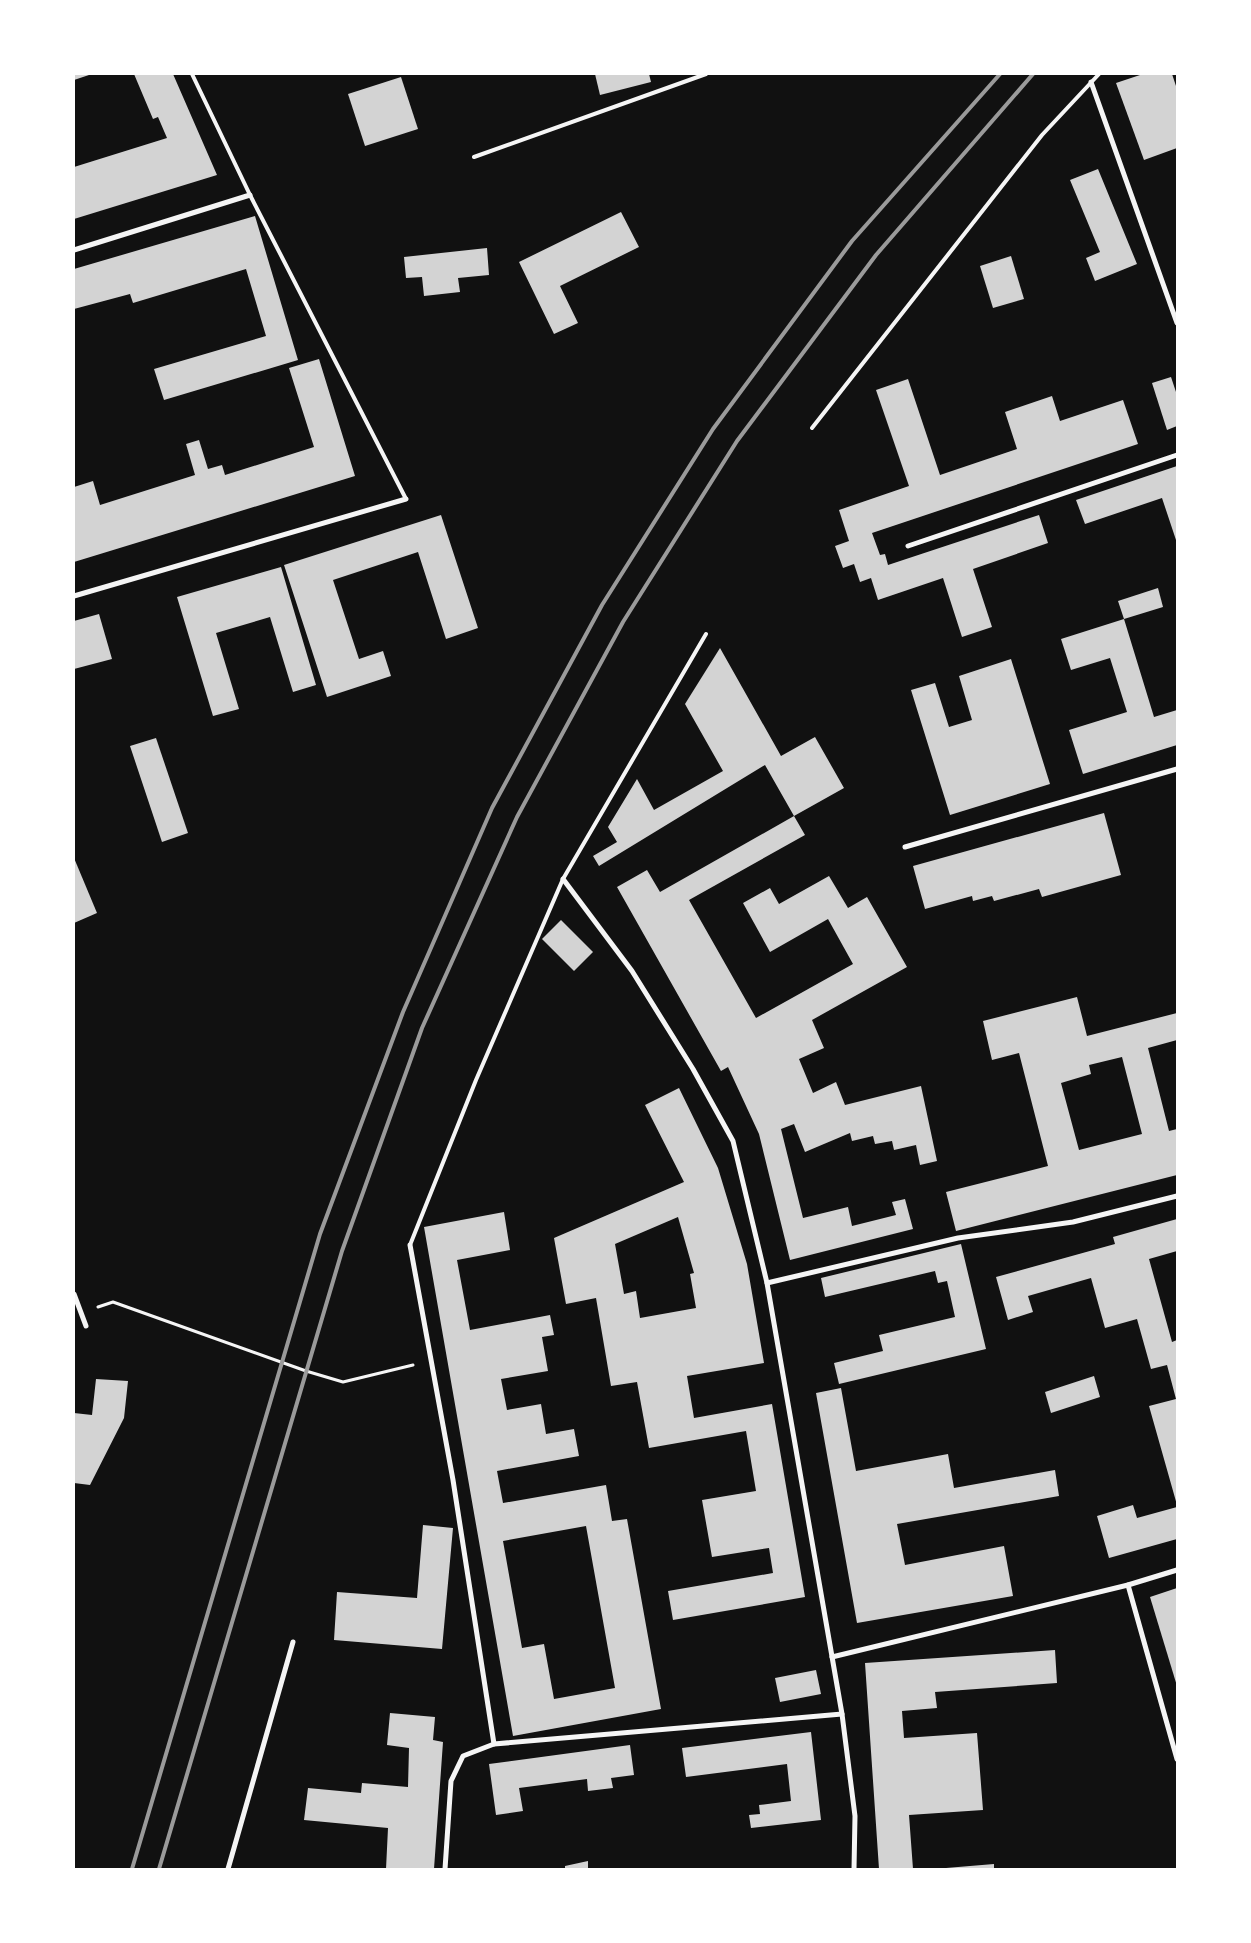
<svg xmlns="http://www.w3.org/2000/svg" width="1251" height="1943" font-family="'Work Sans',sans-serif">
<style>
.building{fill:#d3d3d3;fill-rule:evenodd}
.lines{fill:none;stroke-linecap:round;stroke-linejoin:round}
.path{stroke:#f5f5f5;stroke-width:3}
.service{stroke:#f5f5f5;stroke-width:4}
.minor{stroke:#f5f5f5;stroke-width:5}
.rail{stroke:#9a9a9a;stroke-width:4}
</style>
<rect width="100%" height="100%" fill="#111"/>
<!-- building -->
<g class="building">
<polygon points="74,74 92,74 74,80"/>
<polygon points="134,74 173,74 217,175 74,219 74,167 167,138 158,117 153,119"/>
<polygon points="595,74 649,74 651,82 600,95"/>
<polygon points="1143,74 1172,74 1177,89 1177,148 1144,160 1116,83"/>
<polygon points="401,77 418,129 365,146 348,94"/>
<polygon points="1098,169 1137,264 1095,281 1086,258 1100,252 1070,180"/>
<polygon points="621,212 639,247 560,286 578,323 554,334 519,262"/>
<polygon points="255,216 298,360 164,400 154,369 266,336 246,269 133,303 130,294 74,309 74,269"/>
<polygon points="487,248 489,275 458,278 460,292 424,296 422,277 406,278 404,257"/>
<polygon points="1011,256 1024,299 993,308 980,266"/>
<polygon points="319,359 355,476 74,562 74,487 93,481 100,505 195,475 186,444 199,440 208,469 222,465 225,475 314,447 289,368"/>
<polygon points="1171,377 1177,395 1177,426 1167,430 1152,383"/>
<polygon points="908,379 940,475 1017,449 1005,412 1052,396 1060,421 1123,400 1138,444 872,533 880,555 885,554 888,565 1039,515 1048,543 973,569 992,627 962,637 943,578 878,600 871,578 860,582 854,564 843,568 835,546 849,541 839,510 909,486 876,390"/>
<polygon points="1177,466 1177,543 1162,498 1085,524 1076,500"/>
<polygon points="441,515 478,628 446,639 418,552 333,580 359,659 383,651 391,676 327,697 284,565"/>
<polygon points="281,567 316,685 293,692 270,617 216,633 239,709 213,716 177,597"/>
<polygon points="1158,588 1163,607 1124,619 1118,601"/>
<polygon points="99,614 112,659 74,669 74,621"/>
<polygon points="1124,619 1154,717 1177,710 1177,745 1083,774 1069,730 1127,712 1110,658 1071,670 1061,639"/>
<polygon points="720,648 781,756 815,737 844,788 794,816 765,765 599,866 593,856 617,842 608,827 637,779 654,810 723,771 685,704"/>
<polygon points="1011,659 1050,784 950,815 911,690 935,683 949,727 972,720 959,676"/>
<polygon points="156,738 188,833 162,842 130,746"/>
<polygon points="1104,813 1121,875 1042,897 1039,889 994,901 992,896 973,901 972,896 925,909 913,866"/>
<polygon points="794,816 805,835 689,900 756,1018 853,964 828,919 770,952 743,903 770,888 779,904 829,876 848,908 867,897 907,967 812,1020 824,1048 799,1059 813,1093 836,1082 845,1105 921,1086 937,1161 920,1165 916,1145 894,1150 892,1141 875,1144 873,1136 852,1141 850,1133 805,1152 794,1124 781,1129 803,1218 848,1207 852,1226 896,1215 892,1202 905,1199 913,1229 790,1260 759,1134 728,1067 721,1071 617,887 647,870 660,892"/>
<polygon points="74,858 97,913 74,923"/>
<polygon points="561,920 593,952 574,971 542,939"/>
<path d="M1077,997L1087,1036L1177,1013V1040L1148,1048L1169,1131L1177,1129V1175L956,1231L946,1192L1048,1166L1019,1053L992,1060L983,1021ZM1122,1057L1142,1134L1079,1150L1061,1083L1091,1074L1089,1065Z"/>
<path d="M679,1088L718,1168L747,1264L764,1363L687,1376L694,1418L772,1404L805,1597L673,1620L668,1591L773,1573L769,1548L712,1557L702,1500L756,1491L746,1431L649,1448L637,1382L611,1386L596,1298L566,1304L554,1238L684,1182L645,1105ZM678,1217L694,1273L690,1274L696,1308L640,1318L636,1291L624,1294L615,1244Z"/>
<path d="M504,1212L510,1250L457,1260L470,1330L550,1315L554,1335L542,1337L548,1371L501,1379L507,1410L541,1404L546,1434L574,1429L579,1456L497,1471L503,1503L606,1485L612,1521L627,1519L661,1709L513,1736L424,1227ZM586,1526L615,1688L554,1699L544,1644L522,1648L503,1541Z"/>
<polygon points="1177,1219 1177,1251 1149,1259 1172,1342 1177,1340 1177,1505 1149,1406 1176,1399 1167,1365 1151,1369 1137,1319 1105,1328 1091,1278 1028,1296 1033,1312 1008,1320 996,1277 1115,1244 1113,1237"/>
<polygon points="961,1244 986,1349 839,1384 834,1363 883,1351 879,1335 955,1317 947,1281 938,1283 935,1271 825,1297 821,1278"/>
<polygon points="1094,1376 1100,1397 1051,1413 1045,1392"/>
<polygon points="96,1379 128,1381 124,1418 90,1485 74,1483 74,1413 92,1415"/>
<polygon points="841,1388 856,1471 948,1454 954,1488 1055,1470 1059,1496 897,1524 905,1565 1004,1546 1013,1596 857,1623 816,1393"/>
<polygon points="1133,1505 1137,1518 1177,1507 1177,1539 1109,1558 1097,1516"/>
<polygon points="423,1525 453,1528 442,1649 334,1640 337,1592 417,1598"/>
<polygon points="1177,1588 1177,1686 1150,1597"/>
<polygon points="1055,1650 1057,1683 935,1692 937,1708 902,1711 904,1738 977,1733 983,1810 909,1815 913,1869 879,1869 865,1663"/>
<polygon points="816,1670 821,1694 780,1702 775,1678"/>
<polygon points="390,1713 435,1717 433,1740 443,1742 434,1869 386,1869 388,1828 304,1820 308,1788 361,1793 362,1783 408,1787 409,1748 387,1745"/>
<polygon points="811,1732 821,1820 751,1828 749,1815 760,1814 759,1805 791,1801 787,1764 686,1777 682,1748"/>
<polygon points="630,1745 634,1775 611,1778 613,1788 588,1791 587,1779 519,1788 523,1811 496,1815 489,1764"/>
<polygon points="588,1861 588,1869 565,1869 565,1866"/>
<polygon points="994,1864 994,1869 946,1869 946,1868"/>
</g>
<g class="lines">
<!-- path -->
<polyline class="path" points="98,1307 113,1302 306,1371 343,1382 413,1365"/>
<!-- service -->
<g class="service">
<polyline points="192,74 250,195 406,499"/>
<polyline points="474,157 706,74"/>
<polyline points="812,428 1042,135 1099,74"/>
<polyline points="410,1245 476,1080 563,879 706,634"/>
</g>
<!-- minor -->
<g class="minor">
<polyline points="1091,82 1177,323"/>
<polyline points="74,250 250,195"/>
<polyline points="908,546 1177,455"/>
<polyline points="74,596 406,499"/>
<polyline points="905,847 1177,769"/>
<polyline points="563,879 632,971 693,1069 733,1141 767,1283 842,1714 855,1816 854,1869"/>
<polyline points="410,1245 453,1480 494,1744"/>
<polyline points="767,1283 958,1238 1073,1222 1177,1196"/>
<polyline points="74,1294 86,1326"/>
<polyline points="1128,1585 1177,1759"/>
<polyline points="832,1657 1128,1585 1177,1570"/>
<polyline points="228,1869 293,1642"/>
<polyline points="445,1869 451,1781 463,1756 494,1744 842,1714"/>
</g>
<!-- rail -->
<g class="rail">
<polyline points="132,1869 320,1234 403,1012 492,808 602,605 713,429 852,241 1000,74"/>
<polyline points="159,1869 342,1251 422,1028 517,817 623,622 737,441 876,255 1033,74"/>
</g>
</g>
<!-- border -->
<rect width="1251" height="1943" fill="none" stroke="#ffffff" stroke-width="150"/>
</svg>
